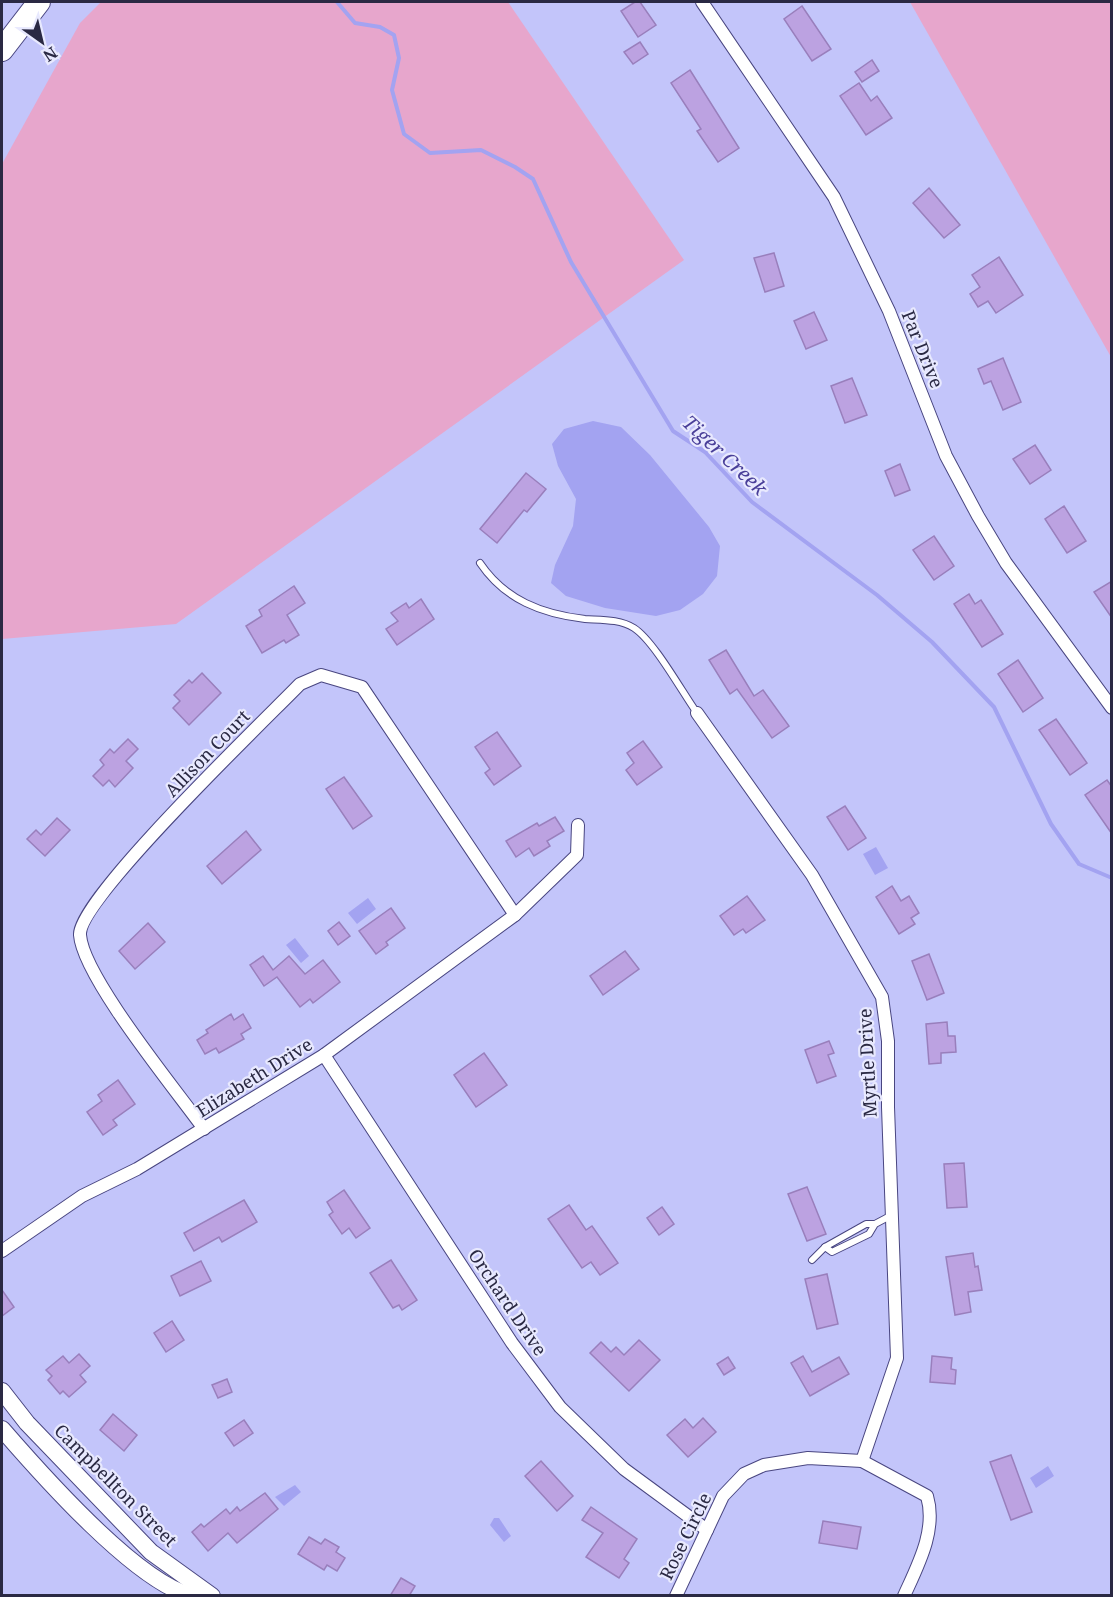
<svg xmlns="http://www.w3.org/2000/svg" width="1113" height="1597" font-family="'Noto Serif',serif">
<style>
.green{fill:#e7a6cc}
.water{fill:#a3a3f1}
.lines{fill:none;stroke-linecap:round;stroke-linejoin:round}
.stream{stroke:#a3a3f1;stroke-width:4}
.building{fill:#bca2e1;stroke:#997fbc;stroke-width:1.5}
.lane-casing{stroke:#494680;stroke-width:8}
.street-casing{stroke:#494680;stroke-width:14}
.secondary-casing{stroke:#494680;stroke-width:18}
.highway-casing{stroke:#494680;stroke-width:24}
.lane{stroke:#fff;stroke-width:6}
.street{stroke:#fff;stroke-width:12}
.secondary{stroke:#fff;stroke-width:16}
.highway{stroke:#fff;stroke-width:22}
.labels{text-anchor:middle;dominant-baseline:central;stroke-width:4.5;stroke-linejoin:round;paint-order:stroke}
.street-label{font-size:18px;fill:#2a2943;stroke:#e8e9fe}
.water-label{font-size:20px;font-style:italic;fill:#493f99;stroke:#e8e9fe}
</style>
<rect width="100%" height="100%" fill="#c3c5fa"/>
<!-- green -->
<g class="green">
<polygon points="101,2 508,2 684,260 176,624 2,639 2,164 80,23"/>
<polygon points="910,2 1111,2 1111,357"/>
</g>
<!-- water -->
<g class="water">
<polygon points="593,421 621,427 650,455 709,527 720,546 717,576 703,594 680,610 656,616 605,608 566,596 551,583 555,565 573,526 576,499 558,466 552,444 564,429"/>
<polygon points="876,847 888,868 875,875 863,854"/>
<polygon points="368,898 376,909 357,924 348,913"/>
<polygon points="295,938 309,956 301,963 286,945"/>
<polygon points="1048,1466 1054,1476 1036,1488 1030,1478"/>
<polygon points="295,1485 301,1492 284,1506 275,1497"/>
<polygon points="494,1518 499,1518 511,1536 504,1542 490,1525"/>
</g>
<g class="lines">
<!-- stream -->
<polyline class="stream" points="337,2 355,23 380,27 394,35 399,58 392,90 404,134 430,153 481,150 515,167 533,179 571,262 673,431 705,452 752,502 877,595 932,642 994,707 1051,824 1079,864 1112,878"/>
</g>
<!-- building -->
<g class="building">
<polygon points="635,2 640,2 656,25 638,37 621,11"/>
<polygon points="802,6 831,49 812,61 784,19"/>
<polygon points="640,42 648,54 633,64 624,52"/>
<polygon points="872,60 879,71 862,82 855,72"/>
<polygon points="690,70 739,148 718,162 697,131 701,129 671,83"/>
<polygon points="859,83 871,101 877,96 892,118 866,135 840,96"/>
<polygon points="929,188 960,225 944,238 913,203"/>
<polygon points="774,253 784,286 765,292 754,258"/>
<polygon points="999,257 1023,295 996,313 988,301 978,307 970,294 980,287 972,275"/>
<polygon points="814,312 827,340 806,349 794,321"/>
<polygon points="1003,358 1021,402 1003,410 991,381 984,384 978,369"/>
<polygon points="852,378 867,415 845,423 831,386"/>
<polygon points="1035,445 1051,470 1030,484 1013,459"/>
<polygon points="900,464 910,490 895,496 885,471"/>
<polygon points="526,473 546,489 527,512 524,510 497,543 480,529"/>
<polygon points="1064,506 1086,541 1067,553 1045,519"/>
<polygon points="934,536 954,566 934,580 913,550"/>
<polygon points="1112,581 1112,618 1094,592"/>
<polygon points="294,586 305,603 287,615 299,635 286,643 284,640 262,653 246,626 262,616 259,610"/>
<polygon points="969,594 975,604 981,600 1003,634 982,647 954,604"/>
<polygon points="421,599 434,619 397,645 386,629 398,621 391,613 406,603 409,608"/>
<polygon points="726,650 754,696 763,690 789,726 772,738 737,689 730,694 709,660"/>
<polygon points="1018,660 1043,698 1023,712 998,674"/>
<polygon points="202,673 221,693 189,725 173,708 180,701 174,695 189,680 192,683"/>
<polygon points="1056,719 1087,763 1070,775 1039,730"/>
<polygon points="497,732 521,766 494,785 485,773 490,769 475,747"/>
<polygon points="128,739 138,749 126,761 133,768 115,787 109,780 103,786 93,776 104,765 100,760 110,749 114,753"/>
<polygon points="643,741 662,767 637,785 626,770 634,763 627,753"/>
<polygon points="344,777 372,816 353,829 326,789"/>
<polygon points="1107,780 1112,787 1112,834 1085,795"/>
<polygon points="845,806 866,838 848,850 827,817"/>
<polygon points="555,817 564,831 547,841 550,846 534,856 529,848 516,857 506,841 537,823 539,826"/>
<polygon points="57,818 70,830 45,856 27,839 36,830 41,835"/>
<polygon points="246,831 261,850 222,884 207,866"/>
<polygon points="892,886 901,901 909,896 919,913 911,918 915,924 899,934 876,897"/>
<polygon points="747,896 765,920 746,933 743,929 734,935 720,916"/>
<polygon points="391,908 405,928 386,942 388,945 376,954 359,931"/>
<polygon points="339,922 350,936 338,945 328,931"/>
<polygon points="148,923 165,942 135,969 119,951"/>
<polygon points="625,951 639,969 603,995 590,976"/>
<polygon points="929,954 944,993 927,1000 912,961"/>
<polygon points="263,956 273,970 289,956 305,974 323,960 340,982 313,1003 310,999 300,1007 277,977 264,986 250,965"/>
<polygon points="231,1014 234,1020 243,1014 251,1028 241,1034 244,1039 219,1053 216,1048 205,1054 197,1040 208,1033 206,1030"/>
<polygon points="947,1022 948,1036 955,1036 956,1052 941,1053 941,1063 929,1064 926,1024"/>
<polygon points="829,1041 834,1053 828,1055 836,1076 817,1083 805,1050"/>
<polygon points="484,1053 507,1085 476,1107 454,1075"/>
<polygon points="118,1080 135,1104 113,1120 117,1125 103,1135 87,1112 102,1101 98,1095"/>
<polygon points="964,1163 967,1207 947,1208 944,1164"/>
<polygon points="807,1187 826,1234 807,1241 788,1194"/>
<polygon points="344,1190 370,1228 356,1238 349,1228 342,1234 329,1215 333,1212 327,1202"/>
<polygon points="244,1200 257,1222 222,1242 219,1237 194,1251 184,1233"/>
<polygon points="569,1205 586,1230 592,1226 618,1263 600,1275 591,1262 582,1268 548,1219"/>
<polygon points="662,1207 674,1224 659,1235 647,1218"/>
<polygon points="973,1253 975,1267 978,1266 982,1290 968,1292 971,1312 955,1315 946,1257"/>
<polygon points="391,1260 417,1300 402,1310 399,1305 393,1308 370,1273"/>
<polygon points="201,1261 211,1281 180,1296 171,1276"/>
<polygon points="827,1274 838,1324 817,1329 805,1279"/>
<polygon points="2,1290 14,1307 2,1316"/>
<polygon points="172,1321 184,1340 166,1352 154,1333"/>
<polygon points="639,1340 660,1360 629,1391 590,1353 601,1342 611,1352 616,1347 624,1355"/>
<polygon points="79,1354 90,1366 80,1375 86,1382 69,1397 63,1391 60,1394 48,1380 52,1376 46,1370 63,1356 69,1363"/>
<polygon points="803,1356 812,1372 839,1357 849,1374 810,1396 791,1363"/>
<polygon points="932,1356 952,1358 951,1369 956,1370 955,1384 930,1382"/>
<polygon points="728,1357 735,1368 724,1375 717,1364"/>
<polygon points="227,1379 232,1392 218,1398 212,1385"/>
<polygon points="113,1414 137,1435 124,1451 100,1430"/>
<polygon points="703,1418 716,1432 688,1457 667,1435 685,1419 693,1428"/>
<polygon points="244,1420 253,1433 234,1446 225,1433"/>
<polygon points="1011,1455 1032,1512 1011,1520 990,1462"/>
<polygon points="541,1461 573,1496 557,1511 525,1476"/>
<polygon points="265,1493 278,1509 237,1543 228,1533 208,1551 192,1532 201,1524 204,1527 226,1509 230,1514 237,1507 240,1511"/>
<polygon points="591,1507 637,1539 624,1559 629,1563 619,1578 586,1557 603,1533 582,1520"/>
<polygon points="823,1521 861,1527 857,1549 819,1543"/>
<polygon points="309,1537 321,1544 325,1539 339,1547 336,1552 345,1558 337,1571 327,1565 324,1570 298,1554"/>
<polygon points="401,1578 415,1586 409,1596 390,1596"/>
</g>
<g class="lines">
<!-- lane casing -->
<g class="lane-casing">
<g id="lane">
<path d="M480,563C505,600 542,614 585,619C602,620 620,619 634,628C654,641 682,692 697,713"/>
<polyline points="875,1224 866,1224 825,1247 832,1252 869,1234 875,1224 892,1215"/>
<polyline points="812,1260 825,1247"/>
</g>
</g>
<!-- street casing -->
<g class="street-casing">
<g id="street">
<polyline points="702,2 834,197 889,311 946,456 978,516 1006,563 1112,708"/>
<polyline points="697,713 812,875 882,997 888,1041 888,1107 897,1358 862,1461"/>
<polyline points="324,1055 512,1343 560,1407 624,1469 707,1530"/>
<path d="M204,1129C176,1090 83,977 80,935C77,900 266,719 300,684L321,675L362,687L515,915"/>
<polyline points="2,1251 82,1196 137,1169 324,1055 515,915 577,855 578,825"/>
<path d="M676,1596L723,1496L744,1474L764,1465L808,1458L862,1461L927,1496C937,1530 918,1565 904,1596"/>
</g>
</g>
<!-- secondary casing -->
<g class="secondary-casing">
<g id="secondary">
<polyline points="2,1391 27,1423 151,1552 212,1596"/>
<path d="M2,1429C41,1474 136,1582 192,1596"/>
</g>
</g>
<!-- highway casing -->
<g class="highway-casing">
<polyline id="highway" points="2,50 39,2"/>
</g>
<!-- lane -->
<use href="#lane" class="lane"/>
<!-- street -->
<use href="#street" class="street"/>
<!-- secondary -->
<use href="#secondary" class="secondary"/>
<!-- highway -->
<use href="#highway" class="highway"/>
</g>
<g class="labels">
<!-- street labels -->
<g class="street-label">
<text transform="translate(923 349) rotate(68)">Par Drive</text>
<text transform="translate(207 753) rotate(-46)">Allison Court</text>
<text transform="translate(867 1063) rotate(-93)">Myrtle Drive</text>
<text transform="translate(254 1077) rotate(-32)">Elizabeth Drive</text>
<text transform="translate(508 1302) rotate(56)">Orchard Drive</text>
<text transform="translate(116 1485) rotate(45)">Campbellton Street</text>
<text transform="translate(685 1536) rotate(-64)">Rose Circle</text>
</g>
<!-- water labels -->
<g class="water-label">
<text transform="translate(725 455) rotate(43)">Tiger Creek</text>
</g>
</g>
<!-- border -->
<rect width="1113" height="1597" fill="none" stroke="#2a2943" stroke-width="6"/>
<!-- north arrow -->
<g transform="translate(42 42) rotate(146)" stroke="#e8e9fe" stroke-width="4.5" paint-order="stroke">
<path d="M0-4.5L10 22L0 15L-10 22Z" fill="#2a2943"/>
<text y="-9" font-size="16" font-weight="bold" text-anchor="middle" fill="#2a2943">N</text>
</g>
</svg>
